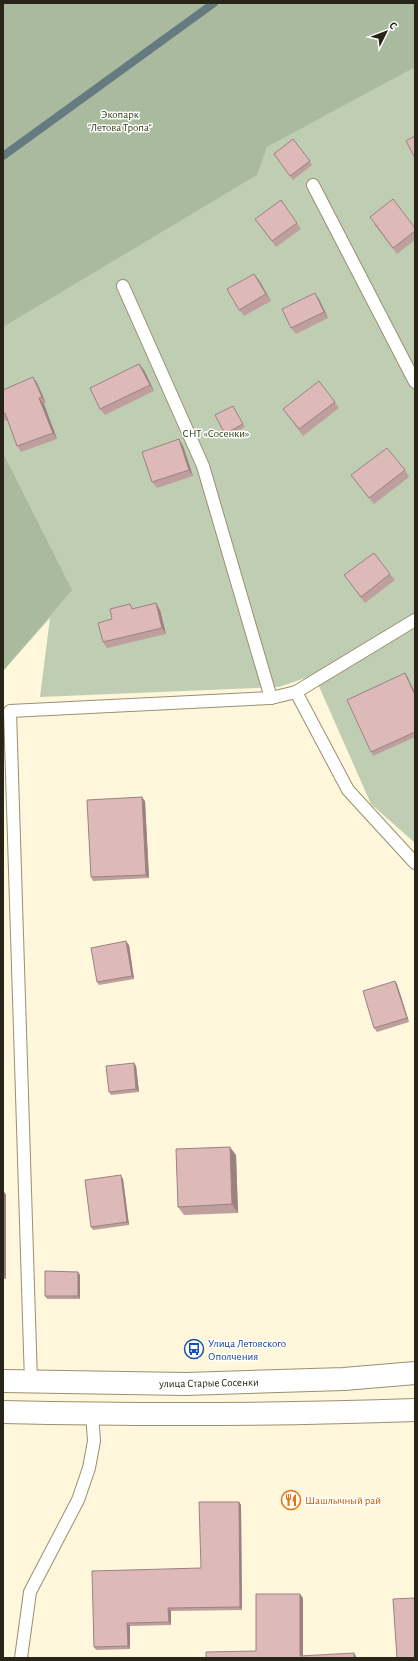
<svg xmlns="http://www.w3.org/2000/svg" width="418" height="1661" font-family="'Alegreya Sans',sans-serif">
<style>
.green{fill:#bfceb3}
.forest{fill:#aaba9f}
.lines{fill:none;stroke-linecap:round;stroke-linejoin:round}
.stream{stroke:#667b81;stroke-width:8}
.service-casing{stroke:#98906f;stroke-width:14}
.secondary-casing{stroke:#98906f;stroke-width:24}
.service{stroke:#fff;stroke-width:12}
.secondary{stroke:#fff;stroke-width:22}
.wall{fill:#be9f9d}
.shaded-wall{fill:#9b8280}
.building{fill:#ddb9b7;stroke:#9b8280}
.labels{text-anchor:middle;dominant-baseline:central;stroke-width:3;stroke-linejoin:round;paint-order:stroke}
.park-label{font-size:11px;fill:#2c4117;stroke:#fff}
.transit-label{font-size:11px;fill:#164399;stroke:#fff;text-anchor:start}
.street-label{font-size:11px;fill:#282417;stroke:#fff}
.food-label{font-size:11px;fill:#c56008;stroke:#fff;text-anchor:start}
</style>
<rect width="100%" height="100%" fill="#fef7db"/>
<!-- green -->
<polygon class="green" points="3,3 415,3 415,843 371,804 314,675 279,687 40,697 50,618 3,671"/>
<!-- forest -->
<g class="forest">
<polygon points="3,3 415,3 415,67 267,147 257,175 3,327"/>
<polygon points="3,453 72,590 3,671"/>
</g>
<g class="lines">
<!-- stream -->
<polyline class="stream" points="3,156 214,3"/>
<!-- service casing -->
<g class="service-casing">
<g id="service">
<polyline points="313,185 415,382"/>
<polyline points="123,286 203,466 271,698"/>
<polyline points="296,692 348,790 415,863"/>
<polyline points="31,1382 10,711 271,698 296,692 415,620"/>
<polyline points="21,1658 30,1592 78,1500 89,1468 94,1441 92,1414"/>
</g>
</g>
<!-- secondary casing -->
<g class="secondary-casing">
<g id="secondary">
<polyline points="3,1381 186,1384 344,1379 415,1373"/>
<path d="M3,1412C140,1415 278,1415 415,1410"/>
</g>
</g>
<!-- service -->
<use href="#service" class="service"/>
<!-- secondary -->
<use href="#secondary" class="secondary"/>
</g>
<!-- wall -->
<g class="wall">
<polygon points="293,139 312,165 293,180 274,154"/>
<polygon points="281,200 301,229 276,247 255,219"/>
<polygon points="374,224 415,228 415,240 397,254"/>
<polygon points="259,280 271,301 244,316 239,310"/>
<polygon points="319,299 328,318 296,334 291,328"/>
<polygon points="144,370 154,391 105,415 100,409"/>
<polygon points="33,377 37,383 46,403 44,404 57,439 21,452 17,446 8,420 5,421 3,418 3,390"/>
<polygon points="335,402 339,408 303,436 283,409"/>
<polygon points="233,406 245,427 227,437 225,434"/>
<polygon points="179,439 183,446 193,476 157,488 152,482"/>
<polygon points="405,470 409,477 374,504 351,475"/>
<polygon points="390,574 395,580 365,603 344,575"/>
<polygon points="134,609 160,610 166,634 107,648 103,642 112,619"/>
<polygon points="407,676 415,693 415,737 373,756 371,752"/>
<polygon points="145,801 149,878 93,881 91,877"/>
<polygon points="129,945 134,979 99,985 97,982"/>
<polygon points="395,981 397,984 409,1022 377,1032 374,1028"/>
<polygon points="134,1063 136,1066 139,1092 111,1095 109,1092"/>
<polygon points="236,1155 238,1213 184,1215 178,1207"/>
<polygon points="123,1179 129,1225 93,1230 91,1227"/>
<polygon points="3,1190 6,1195 6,1279 3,1279"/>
<polygon points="78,1272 80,1275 80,1299 47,1299 45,1296"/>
<polygon points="239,1502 241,1505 242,1610 171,1611 171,1625 130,1626 130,1649 96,1650 94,1647 201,1568"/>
</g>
<!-- shaded-wall -->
<g class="shaded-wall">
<polygon points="254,274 259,280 271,301 266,294"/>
<polygon points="315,293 319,299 328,318 324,312"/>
<polygon points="139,364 144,370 154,391 150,385"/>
<polygon points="33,377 37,383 46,403 42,397"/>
<polygon points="39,398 44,404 57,439 53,433"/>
<polygon points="179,439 183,446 193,476 189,470"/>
<polygon points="156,603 160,610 166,634 162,628"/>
<polygon points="405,673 407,676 415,693 415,695"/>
<polygon points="142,797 145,801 149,878 146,875"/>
<polygon points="126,941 129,945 134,979 132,976"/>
<polygon points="395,981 397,984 409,1022 407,1018"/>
<polygon points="134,1063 136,1066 139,1092 136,1089"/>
<polygon points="230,1147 236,1155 238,1213 232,1204"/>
<polygon points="121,1175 123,1179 129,1225 127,1222"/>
<polygon points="3,1190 6,1195 6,1279 3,1274"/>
<polygon points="78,1272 80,1275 80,1299 78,1296"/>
<polygon points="239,1502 241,1505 242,1610 240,1607"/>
<polygon points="300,1594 303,1598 303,1658 300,1656"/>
<polygon points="168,1608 171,1611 171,1625 169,1622"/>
<polygon points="127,1623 130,1626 130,1649 128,1646"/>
<polygon points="354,1653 356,1656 356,1658 354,1658"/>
</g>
<!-- building -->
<g class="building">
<polygon points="415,136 415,158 406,141"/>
<polygon points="293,139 310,161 290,176 274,154"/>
<polygon points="393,199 415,228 415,231 393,248 370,217"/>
<polygon points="281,200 297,223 272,241 255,219"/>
<polygon points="254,274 266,294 239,310 227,289"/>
<polygon points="315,293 324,312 291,328 282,309"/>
<polygon points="139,364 150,385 100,409 90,388"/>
<polygon points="33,377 42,397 39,398 53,433 17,446 5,413 3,414 3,390"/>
<polygon points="319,381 335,402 299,429 283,409"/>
<polygon points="233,406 243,424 225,434 215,415"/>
<polygon points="179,439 189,470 152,482 142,452"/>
<polygon points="387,448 405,470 369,498 351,475"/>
<polygon points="374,553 390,574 361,597 344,575"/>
<polygon points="156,603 162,628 103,642 98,623 112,619 110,609 130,604 132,609"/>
<polygon points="405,673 415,695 415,732 371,752 347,700"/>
<polygon points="142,797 146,875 91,877 87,800"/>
<polygon points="126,941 132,976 97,982 91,948"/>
<polygon points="395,981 407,1018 374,1028 363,991"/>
<polygon points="134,1063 136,1089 109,1092 106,1066"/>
<polygon points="230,1147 232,1204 178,1207 176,1149"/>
<polygon points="121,1175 127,1222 91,1227 85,1180"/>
<polygon points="45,1271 78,1272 78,1296 45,1296"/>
<polygon points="199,1502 239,1502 240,1607 168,1608 169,1622 127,1623 128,1646 94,1647 92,1571 201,1568"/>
<polygon points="256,1594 300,1594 300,1656 354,1653 354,1658 206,1658 206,1652 256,1651"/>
<polygon points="415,1598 415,1658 397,1658 393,1599"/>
</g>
<!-- icons -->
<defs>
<g id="bus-ring" transform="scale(1)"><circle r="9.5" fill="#fff" stroke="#1a4fb4" stroke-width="1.5"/><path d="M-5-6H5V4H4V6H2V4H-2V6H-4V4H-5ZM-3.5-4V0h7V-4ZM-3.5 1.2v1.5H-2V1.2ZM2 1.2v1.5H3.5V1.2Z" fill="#1a4fb4"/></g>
<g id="restaurant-ring" transform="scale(1)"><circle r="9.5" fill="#fff" stroke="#e8710a" stroke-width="1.5"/><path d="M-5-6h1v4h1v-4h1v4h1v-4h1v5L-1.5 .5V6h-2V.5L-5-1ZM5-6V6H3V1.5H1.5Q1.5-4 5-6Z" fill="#e8710a"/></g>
</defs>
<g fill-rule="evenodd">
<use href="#bus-ring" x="194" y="1349"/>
<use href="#restaurant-ring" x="291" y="1500"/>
</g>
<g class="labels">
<!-- park labels -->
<g class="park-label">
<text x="120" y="114">Экопарк<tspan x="120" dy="13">"Летова Тропа"</tspan></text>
<text x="216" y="433">СНТ «Сосенки»</text>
</g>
<!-- transit labels -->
<g class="transit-label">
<text x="208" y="1343">Улица Летовского<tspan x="208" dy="13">Ополчения</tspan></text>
</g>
<!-- street labels -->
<g class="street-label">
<text transform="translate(209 1383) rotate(-1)">улица Старые Сосенки</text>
</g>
<!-- food labels -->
<g class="food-label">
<text x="305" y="1500">Шашлычный рай</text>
</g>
</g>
<!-- border -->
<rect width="418" height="1661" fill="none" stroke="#282417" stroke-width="8"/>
<!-- north arrow -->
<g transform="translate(386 32) rotate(48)" stroke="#ffffff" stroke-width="3" paint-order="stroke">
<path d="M0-3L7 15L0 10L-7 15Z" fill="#282417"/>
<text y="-6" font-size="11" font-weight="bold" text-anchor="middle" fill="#282417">С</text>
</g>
</svg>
